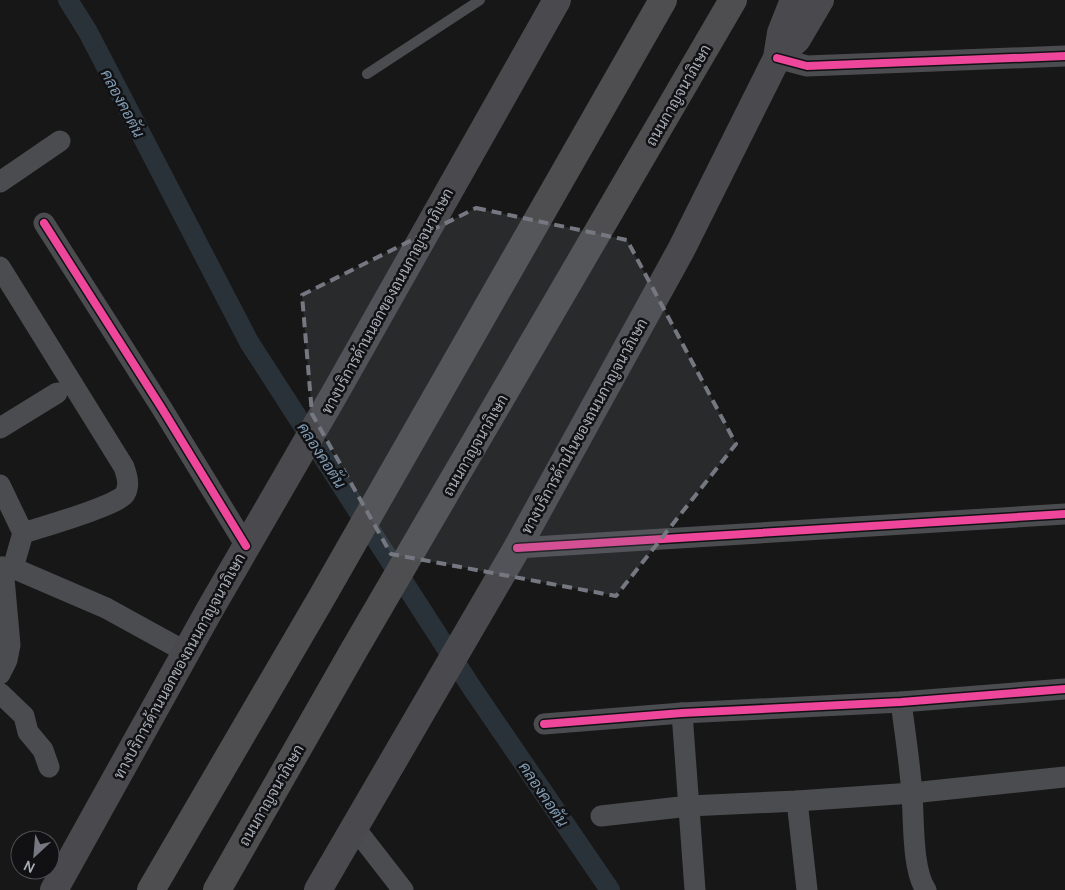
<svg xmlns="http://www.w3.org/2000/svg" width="1065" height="890" font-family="Manrope,Sarabun,sans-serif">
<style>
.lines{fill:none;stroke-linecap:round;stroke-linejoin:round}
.canal{stroke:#2a3239;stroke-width:20}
.lane{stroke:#4b4c50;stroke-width:10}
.street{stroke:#4b4c50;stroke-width:21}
.secondary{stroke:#4a4a4e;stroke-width:28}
.highway{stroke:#4e4e51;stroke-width:28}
.cycleway-casing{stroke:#111113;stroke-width:11}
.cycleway{stroke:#ed469a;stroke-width:8}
.marked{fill:#757880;fill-opacity:0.2;stroke:#757880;stroke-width:4;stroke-dasharray:10 6;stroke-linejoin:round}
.labels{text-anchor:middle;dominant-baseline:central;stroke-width:5;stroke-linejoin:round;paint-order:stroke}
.street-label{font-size:15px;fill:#a8adb8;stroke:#111113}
.water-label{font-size:16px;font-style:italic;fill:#7f9bb3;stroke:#111113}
</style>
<rect width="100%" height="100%" fill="#171717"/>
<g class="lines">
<!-- canal -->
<polyline class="canal" points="68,0 88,32 249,342 472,688 610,890"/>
<!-- lane -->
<polyline class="lane" points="367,74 480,0"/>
<!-- street -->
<g class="street">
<polyline points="777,58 807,66 1065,56"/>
<polyline points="0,182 60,141"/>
<polyline points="44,223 161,407 246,546"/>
<path d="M0,267L124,467C127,476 130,485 125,494C119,505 39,528 23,533"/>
<polyline points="0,428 57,393"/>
<polyline points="0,485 23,533 13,568"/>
<polyline points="517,548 1065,514"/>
<polyline points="0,567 13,568 106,608 186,652"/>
<polyline points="0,674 7,660 10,645 3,567"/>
<polyline points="0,693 24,716 28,732 43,750 49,767"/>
<path d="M901,702C905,733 910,764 912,795C914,820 912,870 926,890"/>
<polyline points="682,713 695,890"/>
<polyline points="544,724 682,713 901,702 1065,689"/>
<polyline points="797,801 807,890"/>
<polyline points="601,816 689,806 797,801 912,793 1065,777"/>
<polyline points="354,827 403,890"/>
</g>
<!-- secondary -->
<g class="secondary">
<polyline points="781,54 797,39 820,0"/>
<polyline points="54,890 209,611 335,393 557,0"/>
<polyline points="318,890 517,548 681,250 777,58 781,33 794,0"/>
</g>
<!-- highway -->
<g class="highway">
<polyline points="151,890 322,597 663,0"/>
<polyline points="217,890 354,650 733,0"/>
</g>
<!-- cycleway casing -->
<g class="cycleway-casing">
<g id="cycleway">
<polyline points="777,58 807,66 1065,56"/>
<polyline points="44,223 161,407 246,546"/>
<polyline points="517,548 1065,514"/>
<polyline points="544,724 682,713 901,702 1065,689"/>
</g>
</g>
<!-- cycleway -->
<use href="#cycleway" class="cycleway"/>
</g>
<!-- marked area -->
<path class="marked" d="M476,208L627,240L736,444L616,596L391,554L312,414L302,295Z"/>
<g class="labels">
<!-- street labels -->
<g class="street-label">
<text transform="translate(678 95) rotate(-60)">ถนนกาญจนาภิเษก</text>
<text transform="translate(387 301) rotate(-61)">ทางบริการด้านนอกของถนนกาญจนาภิเษก</text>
<text transform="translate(584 426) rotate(-61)">ทางบริการด้านในของถนนกาญจนาภิเษก</text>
<text transform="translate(475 445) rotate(-60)">ถนนกาญจนาภิเษก</text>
<text transform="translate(179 666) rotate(-61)">ทางบริการด้านนอกของถนนกาญจนาภิเษก</text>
<text transform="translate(271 795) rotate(-60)">ถนนกาญจนาภิเษก</text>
</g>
<!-- water labels -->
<g class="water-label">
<text transform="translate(123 103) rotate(62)">คลองคอตัน</text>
<text transform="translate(322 455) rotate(57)">คลองคอตัน</text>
<text transform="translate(544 794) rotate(56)">คลองคอตัน</text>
</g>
</g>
<!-- north arrow -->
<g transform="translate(35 855) rotate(206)"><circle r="24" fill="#111113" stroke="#4d4f55"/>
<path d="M0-4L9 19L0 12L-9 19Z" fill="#757880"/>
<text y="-8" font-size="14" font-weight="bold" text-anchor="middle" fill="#a8adb8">N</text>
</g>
</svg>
